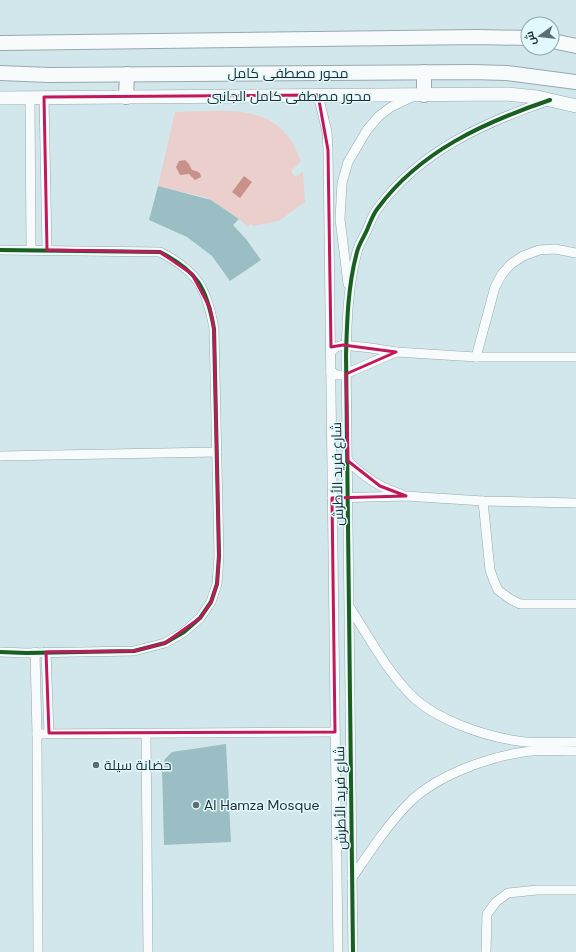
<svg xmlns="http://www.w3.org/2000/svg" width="576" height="952" font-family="'DM Sans',Cairo,sans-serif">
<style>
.green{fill:#eacfcc}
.water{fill:#ca908a}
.building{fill:#9abec4}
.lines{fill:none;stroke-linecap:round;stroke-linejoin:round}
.street-casing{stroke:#98a8ac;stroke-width:10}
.secondary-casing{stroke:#98a8ac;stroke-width:14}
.primary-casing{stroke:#98a8ac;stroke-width:16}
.street{stroke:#f8fbfc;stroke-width:9}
.secondary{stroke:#f8fbfc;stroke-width:13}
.primary{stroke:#f8fbfc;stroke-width:14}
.cycleway-casing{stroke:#e1f9fd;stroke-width:6}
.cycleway{stroke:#1b5e20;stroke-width:4}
.marked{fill:none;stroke:#c2185b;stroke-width:3;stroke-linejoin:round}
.poi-dot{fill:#5d6e72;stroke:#e1f9fd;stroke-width:1.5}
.labels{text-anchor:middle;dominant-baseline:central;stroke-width:3;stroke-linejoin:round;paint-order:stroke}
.street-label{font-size:14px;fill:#1e2d30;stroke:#e1f9fd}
.poi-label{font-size:14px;fill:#1e2d30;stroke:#e1f9fd;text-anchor:start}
</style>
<rect width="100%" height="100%" fill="#d2e7ec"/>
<!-- green -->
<path class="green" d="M175,112C210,112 262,103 286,134C293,142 297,152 301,161L291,171L295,177L303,172L305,202L279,221L253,226L251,224L247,227L241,220L208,198L158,186Z"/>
<!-- water -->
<g class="water">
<polygon points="185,160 189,164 192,170 196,171 200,173 201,177 195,180 189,174 180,175 176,167 179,161"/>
<polygon points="244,176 252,182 240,198 232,192"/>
</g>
<!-- building -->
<g class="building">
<polygon points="158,186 211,200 239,219 233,225 246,239 261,260 230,281 212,256 187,237 149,220"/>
<polygon points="226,744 231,842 164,845 162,768 165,759 172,752"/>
</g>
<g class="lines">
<!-- street casing -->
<g class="street-casing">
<g id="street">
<polyline points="318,95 327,132 328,150 338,952"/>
<polyline points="44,97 47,250"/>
<polyline points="30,98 31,250"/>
<path d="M0,250L160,252C197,271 207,288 214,329L219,556L217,584L211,602L200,618L184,632L165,643L134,651L26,653L0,652"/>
<polyline points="348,284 340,219 342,183 348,162 367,130 379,116 391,107 412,97"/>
<polyline points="331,352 336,347 343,345 371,348 396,352 476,357 576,357"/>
<polyline points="476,357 495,287 502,274 511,264 523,256 539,250 555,249 576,253"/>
<polyline points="331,371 336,375 343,375 396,352"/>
<polyline points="0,456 217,452"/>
<path d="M348,461C363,476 380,488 401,494"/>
<polyline points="332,498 406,496 483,501 576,503"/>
<polyline points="483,501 490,570 494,581 498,590 510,599 520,604 576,604"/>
<path d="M350,608C369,637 386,670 411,695C436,720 484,736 518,741C537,744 557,742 576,742"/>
<polyline points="35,652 37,734 38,952"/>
<polyline points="46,652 49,733"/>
<polyline points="37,734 335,732"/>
<polyline points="146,734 148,952"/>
<path d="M352,878C369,853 386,827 407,805C432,778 482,759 518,753C537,749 557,751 576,751"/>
<path d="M353,952L346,355C347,320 348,285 357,252C359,244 364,237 367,230C370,223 373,214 378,208C420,151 485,122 550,100"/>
<polyline points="486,952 487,914 496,902 508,893 537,890 576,890"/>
</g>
</g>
<!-- secondary casing -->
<g class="secondary-casing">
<polyline id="secondary" points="0,98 507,94 537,97 576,106"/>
</g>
<!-- primary casing -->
<g class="primary-casing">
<g id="primary">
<polyline points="552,41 576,46"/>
<polyline points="0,43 478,37 528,38"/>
<polyline points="0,73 49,75 471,72 507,73 576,82"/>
<polyline points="424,95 424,72"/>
<polyline points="126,97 127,74"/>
</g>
</g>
<!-- street -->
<use href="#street" class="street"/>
<!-- secondary -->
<use href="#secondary" class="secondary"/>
<!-- primary -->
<use href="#primary" class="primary"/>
<!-- cycleway casing -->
<g class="cycleway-casing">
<g id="cycleway">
<path d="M0,250L160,252C197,271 207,288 214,329L219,556L217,584L211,602L200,618L184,632L165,643L134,651L26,653L0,652"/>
<path d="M353,952L346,355C347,320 348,285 357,252C359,244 364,237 367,230C370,223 373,214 378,208C420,151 485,122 550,100"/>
</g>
</g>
<!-- cycleway -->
<use href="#cycleway" class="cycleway"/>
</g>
<!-- marked area -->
<path class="marked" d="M318,95L328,150L331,347L343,345L396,352L346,374L348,461L380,486L406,496L332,498L335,732L49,733L46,652L134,651L165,643L200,618L211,602L217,584L219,556L214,329L210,308L192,274L160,252L47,250L44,97Z"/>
<!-- markers -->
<g class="poi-dot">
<circle cx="96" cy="765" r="4"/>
<circle cx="196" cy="805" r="4"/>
</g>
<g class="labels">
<!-- street labels -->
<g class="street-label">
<text x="288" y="73">محور مصطفى كامل</text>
<text x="289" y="96">محور مصطفى كامل الجانبى</text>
<text transform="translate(337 474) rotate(-91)">شارع فريد الأطرش</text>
<text transform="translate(340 798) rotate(-91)">شارع فريد الأطرش</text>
</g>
<!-- poi labels -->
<g class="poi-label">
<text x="104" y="765">حضانة سيلة</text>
<text x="204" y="805">Al Hamza Mosque</text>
</g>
</g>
<!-- north arrow -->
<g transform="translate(540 36) rotate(255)"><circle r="19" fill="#e1f9fd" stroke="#93a7ab"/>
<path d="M0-3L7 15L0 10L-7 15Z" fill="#5d6e72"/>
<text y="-6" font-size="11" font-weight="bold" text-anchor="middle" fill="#1e2d30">ش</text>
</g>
</svg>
